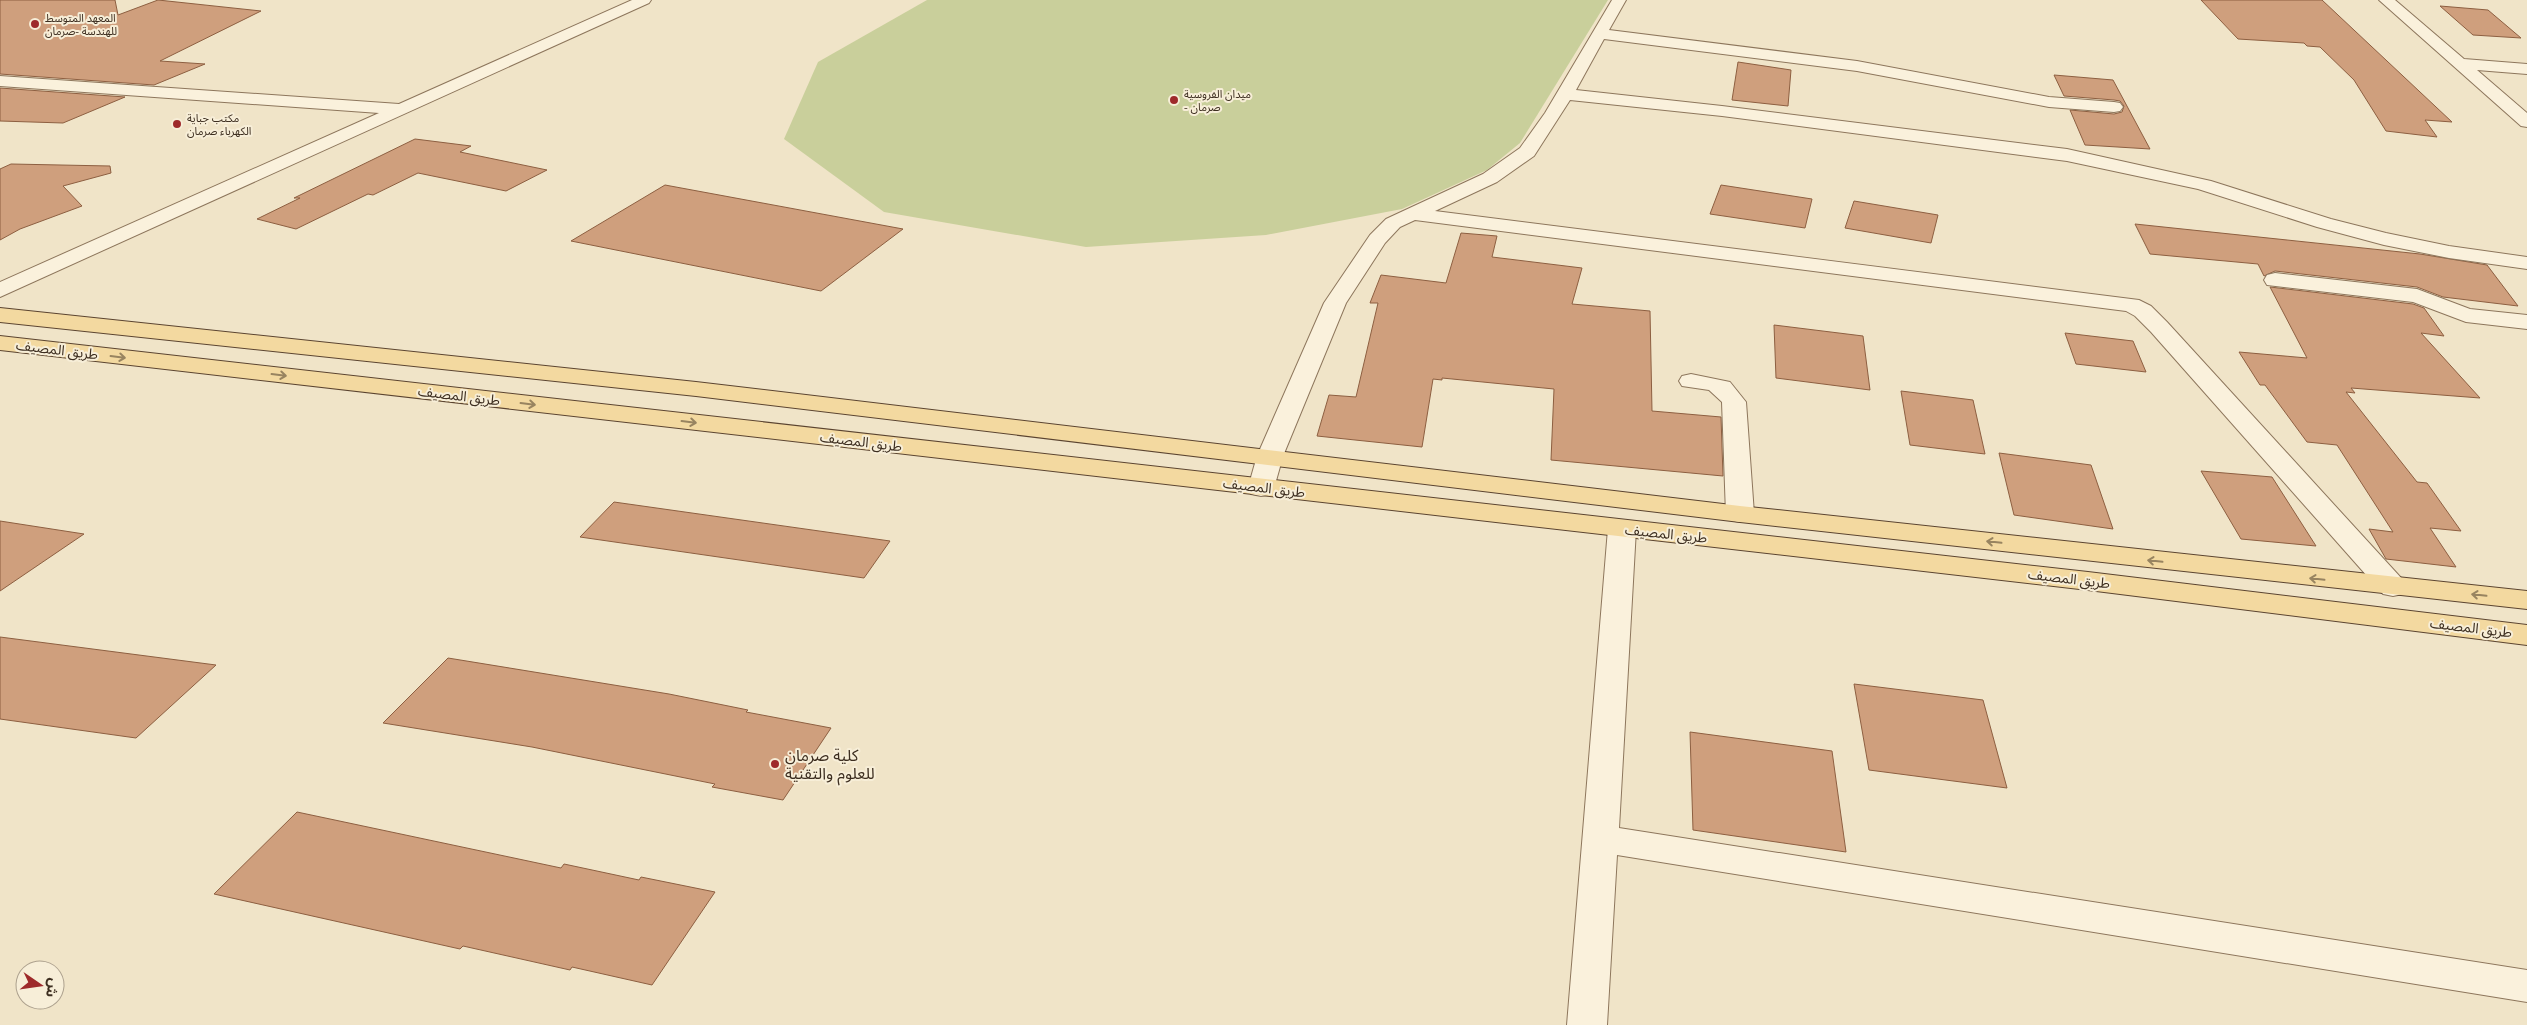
<svg xmlns="http://www.w3.org/2000/svg" width="2527" height="1025" font-family="'Times New Roman','Noto Sans Arabic',serif">
<style>
.green{fill:#c9cf9b}
.building{fill:#cf9f7d;stroke:#8d5f41}
.lines{fill:none;stroke-linecap:round;stroke-linejoin:round}
.street-casing{stroke:#8d765c;stroke-width:2}
.primary-casing{stroke:#5b4430;stroke-width:2}
.street{fill:#faf1dc;fill-rule:evenodd}
.primary{fill:#f3d9a0;fill-rule:evenodd}
.oneway{stroke:#988460}
.poi-dot{fill:#9e2a2b;stroke:#f7eed8;stroke-width:2}
.labels{text-anchor:middle;dominant-baseline:central;stroke-width:4;stroke-linejoin:round;paint-order:stroke}
.far-poi-label{font-size:11px;fill:#3d2e20;stroke:#f7eed8;text-anchor:start}
.street-label{font-size:14px;fill:#3d2e20;stroke:#f7eed8}
.near-poi-label{font-size:16px;fill:#3d2e20;stroke:#f7eed8;text-anchor:start}
</style>
<rect width="100%" height="100%" fill="#f0e4c8"/>
<!-- green -->
<polygon class="green" points="927,0 1608,0 1520,143 1487,170 1402,209 1266,235 1086,247 884,212 784,139 818,62"/>
<!-- building -->
<g class="building">
<polygon points="0,0 115,0 118,15 158,0 261,11 160,61 205,64 154,85 0,74"/>
<polygon points="2201,0 2322,0 2452,122 2425,120 2437,137 2386,131 2354,80 2320,47 2307,46 2304,43 2238,39"/>
<polygon points="2440,6 2488,10 2521,38 2473,35"/>
<polygon points="1738,62 1791,70 1788,106 1732,100"/>
<polygon points="2054,75 2113,80 2150,149 2085,145 2070,110 2114,114 2122,112 2124,106 2120,101 2114,100 2064,96"/>
<polygon points="0,88 125,97 63,123 0,121"/>
<polygon points="415,139 471,146 460,152 547,170 506,191 418,173 373,195 368,194 296,229 257,219 300,198 294,198"/>
<polygon points="11,164 110,166 111,173 63,186 82,206 20,229 0,240 0,169"/>
<polygon points="665,185 903,229 821,291 571,241"/>
<polygon points="1721,185 1812,199 1805,228 1710,214"/>
<polygon points="1854,201 1938,215 1931,243 1845,228"/>
<polygon points="2135,224 2420,254 2487,265 2518,306 2443,297 2417,287 2275,271 2264,276 2258,264 2150,254"/>
<polygon points="1461,233 1497,236 1492,257 1582,268 1572,304 1650,311 1652,411 1721,417 1723,476 1551,460 1554,389 1442,378 1442,380 1433,379 1422,447 1317,436 1329,395 1356,397 1378,303 1370,303 1381,275 1446,283"/>
<polygon points="2270,287 2413,304 2424,308 2444,336 2421,333 2480,398 2351,388 2355,393 2346,392 2417,482 2427,483 2461,531 2430,528 2456,567 2386,559 2369,529 2393,532 2337,445 2307,442 2265,385 2260,385 2239,352 2307,358"/>
<polygon points="1774,325 1863,336 1870,390 1776,378"/>
<polygon points="2065,333 2133,341 2146,372 2076,364"/>
<polygon points="1901,391 1973,400 1985,454 1910,445"/>
<polygon points="1999,453 2091,465 2113,529 2014,515"/>
<polygon points="2201,471 2272,477 2316,546 2241,539"/>
<polygon points="614,502 890,541 864,578 580,537"/>
<polygon points="0,521 84,534 0,591"/>
<polygon points="0,637 216,665 136,738 0,719"/>
<polygon points="448,658 669,694 748,710 746,712 831,728 783,800 712,787 715,784 532,747 383,723"/>
<polygon points="1854,684 1983,700 2007,788 1869,770"/>
<polygon points="1690,732 1832,751 1846,852 1693,830"/>
<polygon points="297,812 561,868 564,864 639,880 641,877 715,892 652,985 572,967 570,970 463,946 460,949 214,894"/>
</g>
<g class="lines">
<!-- street casing -->
<g class="street-casing">
<g id="street">
<polygon points="632,0 651,0 649,3 0,297 0,282 379,113 0,86 0,76 399,104"/>
<polygon points="1612,0 1626,0 1609,30 1857,61 2049,97 2114,102 2120,103 2123,107 2120,111 2114,112 2049,107 1857,71 1604,39 1576,90 1722,106 2067,149 2211,181 2331,219 2386,233 2449,246 2527,257 2527,269 2449,258 2384,245 2317,227 2198,189 2067,161 1722,116 1570,100 1534,156 1497,182 1435,211 2139,300 2151,306 2167,322 2403,580 2408,587 2403,594 2393,596 2383,594 2151,332 2135,316 2126,311 1415,220 1400,227 1385,243 1346,303 1283,456 1274,488 1271,494 1261,496 1251,494 1248,488 1257,456 1324,303 1370,235 1386,219 1483,174 1520,148 1545,113"/>
<polygon points="2379,0 2395,0 2464,59 2527,64 2527,74 2477,70 2527,113 2527,127 2521,126"/>
<polygon points="2275,273 2417,289 2470,309 2527,315 2527,329 2466,322 2413,302 2267,285 2264,280 2267,275"/>
<polygon points="1691,374 1730,382 1746,402 1754,514 1750,520 1740,522 1730,520 1726,514 1722,402 1709,390 1682,386 1679,381 1682,376"/>
<polygon points="1622,521 1632,523 1636,529 1619,828 2527,970 2527,1002 1617,855 1607,1025 1567,1025 1608,529 1612,523"/>
</g>
</g>
<!-- primary casing -->
<g class="primary-casing">
<g id="primary">
<polygon points="0,308 696,382 1740,506 2527,591 2527,609 1740,522 696,396 0,322"/>
<polygon points="0,336 2088,572 2527,625 2527,645 2088,590 0,350"/>
</g>
</g>
<!-- street -->
<use href="#street" class="street"/>
<!-- primary -->
<use href="#primary" class="primary"/>
</g>
<!-- one-way arrows -->
<defs><path id="oneway-shaft" d="M-6 0H5M1.5-3L5.5 0L1.5 3" fill="none" stroke-width="1.6" stroke-linecap="round" stroke-linejoin="round" transform="scale(1.25)"/></defs>
<g class="oneway">
<use href="#oneway-shaft" transform="translate(118 357) rotate(7)"/>
<use href="#oneway-shaft" transform="translate(279 375) rotate(7)"/>
<use href="#oneway-shaft" transform="translate(528 404) rotate(7)"/>
<use href="#oneway-shaft" transform="translate(689 422) rotate(7)"/>
<use href="#oneway-shaft" transform="translate(1994 542) rotate(-174)"/>
<use href="#oneway-shaft" transform="translate(2155 561) rotate(-174)"/>
<use href="#oneway-shaft" transform="translate(2317 579) rotate(-174)"/>
<use href="#oneway-shaft" transform="translate(2479 595) rotate(-174)"/>
</g>
<!-- markers -->
<g class="poi-dot">
<circle cx="35" cy="24" r="5"/>
<circle cx="1174" cy="100" r="5"/>
<circle cx="177" cy="124" r="5"/>
<circle cx="775" cy="764" r="5"/>
</g>
<g class="labels">
<!-- far-poi labels -->
<g class="far-poi-label">
<text x="45" y="18">المعهد المتوسط<tspan x="45" dy="13">للهندسة -صرمان</tspan></text>
<text x="1184" y="94">ميدان الفروسية<tspan x="1184" dy="13">- صرمان</tspan></text>
<text x="187" y="118">مكتب جباية<tspan x="187" dy="13">الكهرباء صرمان</tspan></text>
</g>
<!-- street labels -->
<g class="street-label">
<text transform="translate(57 350) rotate(7)">طريق المصيف</text>
<text transform="translate(459 396) rotate(7)">طريق المصيف</text>
<text transform="translate(861 442) rotate(7)">طريق المصيف</text>
<text transform="translate(1264 488) rotate(7)">طريق المصيف</text>
<text transform="translate(1666 534) rotate(6)">طريق المصيف</text>
<text transform="translate(2069 579) rotate(7)">طريق المصيف</text>
<text transform="translate(2471 628) rotate(7)">طريق المصيف</text>
</g>
<!-- near-poi labels -->
<g class="near-poi-label">
<text x="785" y="755">كلية صرمان<tspan x="785" dy="18">للعلوم والتقنية</tspan></text>
</g>
</g>
<!-- north arrow -->
<g transform="translate(40 985) rotate(103)"><circle r="24" fill="#f7eed8" stroke="#ada18e"/>
<path d="M0-4L9 19L0 12L-9 19Z" fill="#9e2a2b"/>
<text y="-8" font-size="14" font-weight="bold" text-anchor="middle" fill="#3d2e20">ش</text>
</g>
</svg>
